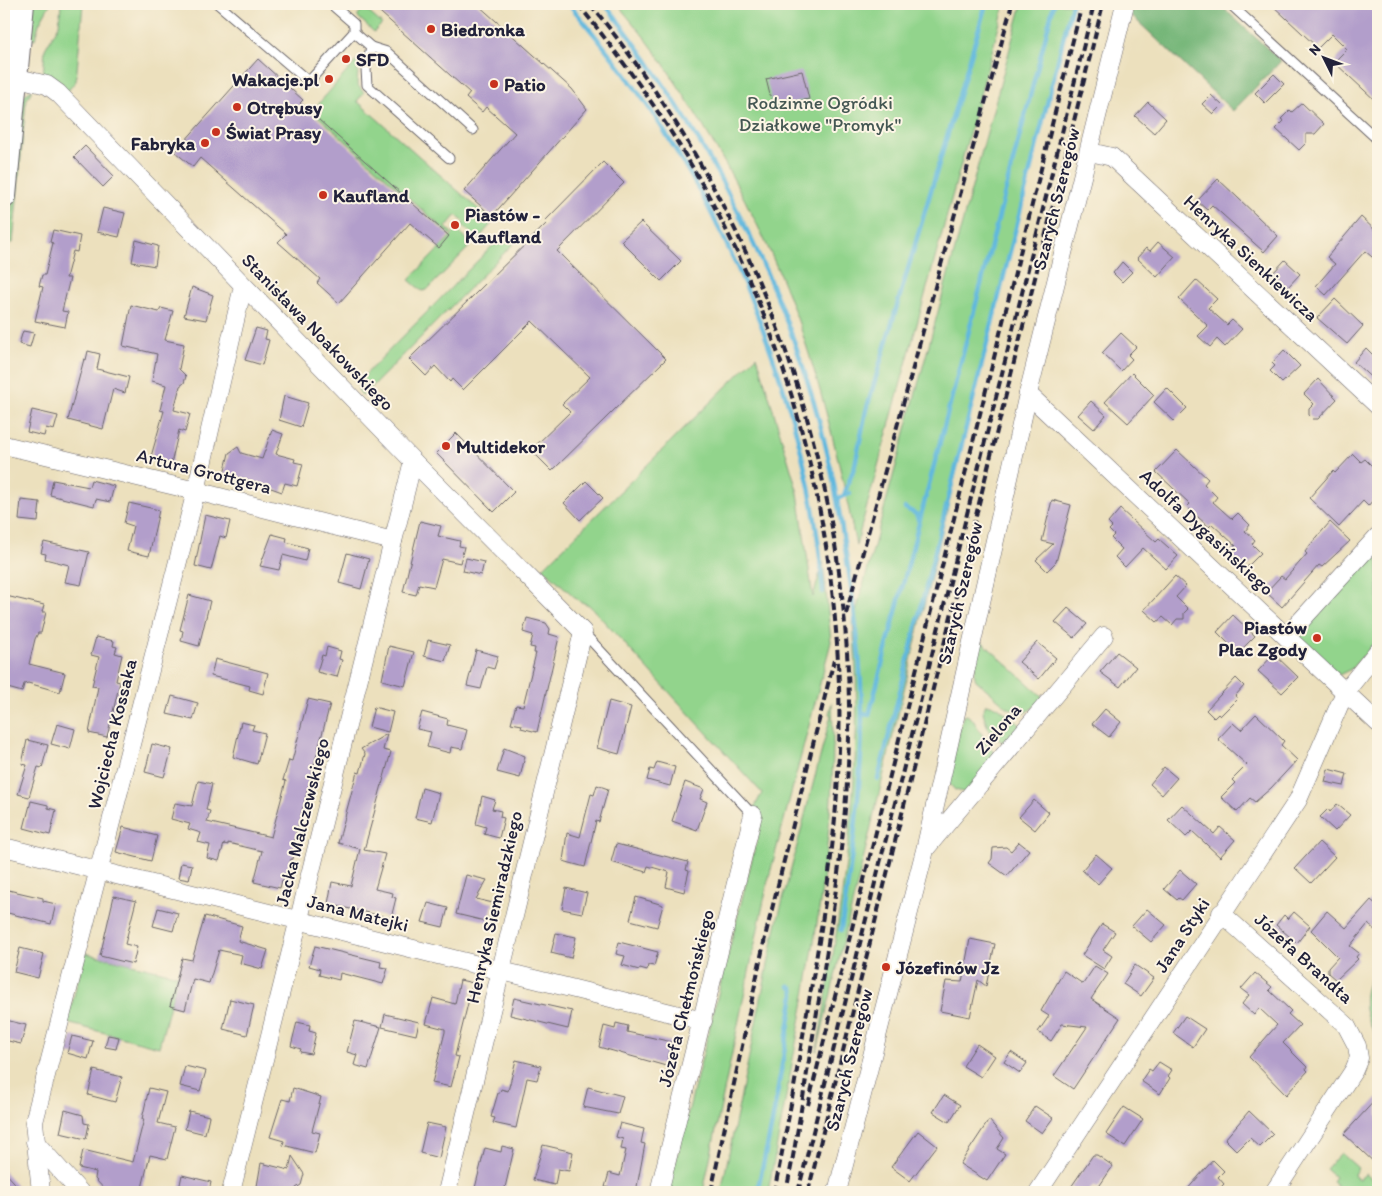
<svg xmlns="http://www.w3.org/2000/svg" width="1382" height="1196" font-family="Itim,sans-serif">
<style>
.green{fill:#92d48c;stroke:#5a7b64}
.forest{fill:#75b678;stroke:#4c6c5a}
.lines{fill:none;stroke-linecap:round;stroke-linejoin:round}
.stream{stroke:#61b8de;stroke-width:4.5}
.building{fill:#b29ecb}
.lane-casing{stroke:#696468;stroke-width:11}
.street-casing{stroke:#696468;stroke-width:19}
.secondary-casing{stroke:#696468;stroke-width:26}
.lane{stroke:#fff;stroke-width:9}
.street{stroke:#fff;stroke-width:18}
.secondary{stroke:#fff;stroke-width:24}
.rail{stroke:#22223b;stroke-width:4;stroke-dasharray:8 4;stroke-linecap:butt}
.poi-dot{fill:#c8321e;stroke:#fcf5e5;stroke-width:2}
.labels{text-anchor:middle;dominant-baseline:central;stroke-width:4;stroke-linejoin:round;paint-order:stroke}
.poi-label{font-size:19px;font-weight:bold;fill:#22223b;stroke:#fcf5e5;text-anchor:start}
.park-label{font-size:19px;fill:#445753;stroke:#fcf5e5}
.street-label{font-size:19px;fill:#22223b;stroke:#fcf5e5}
</style>
<rect width="100%" height="100%" fill="#fcf5e5"/>
<filter id="ink" filterUnits="userSpaceOnUse"><feTurbulence type="fractalNoise" baseFrequency=".02" numOctaves="2"/><feDisplacementMap in="SourceGraphic" scale="10" xChannelSelector="R" yChannelSelector="G"/><feConvolveMatrix kernelMatrix="1 2 1 2 8 2 1 2 1" color-interpolation-filters="sRGB"/></filter>
<filter id="wash" filterUnits="userSpaceOnUse"><feTurbulence type="fractalNoise" baseFrequency=".0096" numOctaves="4" result="noise"/><feDisplacementMap in="SourceGraphic" scale="20" xChannelSelector="R" yChannelSelector="G"/><feGaussianBlur stdDeviation="1.12" result="paint"/><feColorMatrix in="noise" values="0 0 0 0 0 0 0 0 0 0 0 0 0 0 0 0 0 1.4 0 .05"/><feComposite in="paint" operator="in"/></filter>
<g filter="url(#wash)">
<rect width="100%" height="100%" fill="#ece0bd"/>
<!-- green -->
<g class="green">
<polygon points="32,4 50,4 39,24 35,39 26,38"/>
<polygon points="61,4 83,4 76,81 67,92 43,76 45,49 59,25"/>
<path d="M617,4H1005L856,546C844,481 829,417 809,354C777,249 720,148 659,57C646,38 631,21 617,4Z"/>
<path d="M1022,4H1072L954,482L817,1051C841,910 866,766 853,623Z"/>
<polygon points="364,8 382,24 374,32 357,16"/>
<polygon points="359,58 357,84 364,93 357,101 493,222 478,239 462,225 464,222 456,215 446,227 452,233 450,235 312,111"/>
<polygon points="32,90 26,101 13,243 9,243 20,106 24,95"/>
<polygon points="457,230 472,244 427,290 422,291 409,280"/>
<polygon points="508,230 518,239 363,396 358,390 360,380"/>
<polygon points="757,356 798,493 813,597 823,562 831,642 768,881 703,1192 668,1192 762,820 754,808 762,793 589,605 579,601 543,568"/>
<polygon points="1378,540 1378,640 1351,669 1339,675 1299,639 1298,633"/>
<polygon points="981,641 1043,697 1033,708 1024,713 1017,712 1007,707 976,680 974,674"/>
<path d="M832,702C837,803 821,906 803,1006C791,1068 780,1130 768,1192H721L776,926L831,715L829,714Z"/>
<path d="M986,704L998,707L1019,724L1020,731L1006,743C991,739 986,726 983,711Z"/>
<polygon points="967,715 973,720 995,755 967,793 955,790 947,781 963,716"/>
<polygon points="85,953 178,975 159,1047 67,1023"/>
<path d="M1378,967V986L1375,1001L1378,1013V1037C1361,1016 1359,988 1378,967Z"/>
<polygon points="1341,1153 1358,1168 1354,1174 1355,1177 1359,1179 1366,1174 1378,1185 1378,1192 1344,1192 1332,1181 1335,1177 1326,1169"/>
</g>
<!-- forest -->
<polygon class="forest" points="1134,4 1219,4 1281,61 1233,111 1131,15"/>
<g class="lines">
<!-- stream -->
<g class="stream">
<path d="M569,4C607,49 644,96 674,147C752,274 814,443 823,592"/>
<path d="M605,4C717,146 804,320 837,499L850,493"/>
<polyline points="844,495 855,465 866,411 986,4"/>
<path d="M837,499C849,570 861,643 862,714C862,787 852,858 841,930"/>
<polyline points="905,508 916,514 919,522"/>
<polyline points="862,714 869,715 1054,4"/>
<polyline points="878,779 1072,4"/>
<polyline points="757,1192 772,1124 794,994 793,989 789,986"/>
</g>
</g>
<g id="blocks">
<!-- building -->
<g class="building">
<polygon points="371,4 477,4 572,89 587,109 492,216 464,191 515,133 486,107 482,112 466,98 470,93"/>
<polygon points="1271,4 1378,4 1378,103 1334,62 1347,49 1332,34 1318,48"/>
<polygon points="258,59 303,100 300,103 449,236 439,248 410,223 339,303 317,283 320,279 278,242 286,234 200,158 193,167 175,152"/>
<polygon points="802,71 809,99 773,107 766,79"/>
<polygon points="1274,74 1284,84 1265,103 1255,93"/>
<polygon points="1211,95 1222,105 1213,114 1202,104"/>
<polygon points="1148,102 1166,119 1154,133 1135,116"/>
<polygon points="1302,103 1324,124 1315,134 1306,134 1306,143 1299,150 1276,129 1284,121 1281,119 1290,110 1292,112"/>
<polygon points="85,146 114,176 103,187 74,157"/>
<polygon points="603,162 624,183 557,251 666,359 552,471 531,450 570,412 562,404 590,377 532,321 463,390 452,379 450,382 435,366 426,376 409,359 547,223 545,221"/>
<polygon points="1218,179 1278,236 1264,252 1212,205 1207,210 1197,201"/>
<polygon points="103,208 125,213 119,237 97,232"/>
<polygon points="1361,217 1378,233 1378,262 1365,251 1326,295 1316,286 1335,264 1327,257"/>
<polygon points="641,222 681,261 661,281 621,241"/>
<polygon points="53,230 80,236 77,252 73,251 66,278 70,278 62,311 68,312 65,327 35,321 43,287 39,286 42,275 45,275 53,243 50,242"/>
<polygon points="136,240 158,246 155,266 132,262"/>
<polygon points="1158,242 1175,257 1157,277 1137,258 1146,248 1150,251"/>
<polygon points="1285,260 1300,274 1287,288 1272,274"/>
<polygon points="1122,262 1132,272 1122,282 1113,273"/>
<polygon points="1196,280 1217,299 1208,308 1227,325 1232,320 1242,329 1225,347 1217,339 1210,347 1198,336 1208,326 1179,299"/>
<polygon points="192,287 213,295 206,320 184,316"/>
<polygon points="1335,299 1363,326 1347,344 1317,318"/>
<polygon points="131,305 159,312 161,308 173,311 165,340 184,344 179,369 186,376 184,383 180,386 174,410 190,414 185,432 179,430 171,464 150,460 164,411 160,410 166,385 152,381 157,354 123,346"/>
<polygon points="256,328 267,331 265,339 269,340 262,365 245,360"/>
<polygon points="23,331 34,333 30,347 19,344"/>
<polygon points="1121,333 1136,347 1128,355 1132,359 1121,371 1102,353"/>
<polygon points="1366,348 1378,360 1378,384 1354,362"/>
<polygon points="1284,350 1300,366 1282,383 1270,371 1275,366 1272,363"/>
<polygon points="88,351 100,354 97,369 129,377 125,393 113,389 103,429 68,420 84,359 86,360"/>
<polygon points="1132,373 1154,395 1128,423 1105,402"/>
<polygon points="1318,379 1337,399 1318,419 1313,419 1309,415 1309,409 1314,404 1304,394"/>
<polygon points="1167,388 1187,408 1174,421 1154,402"/>
<polygon points="284,396 308,403 301,427 279,420"/>
<polygon points="1091,401 1106,415 1094,429 1078,415"/>
<polygon points="32,410 58,416 54,430 46,428 44,436 27,432"/>
<polygon points="272,430 283,434 276,454 295,459 294,462 303,464 297,486 285,483 282,492 252,481 238,478 234,480 231,476 224,474 229,453 238,447 241,453 262,459"/>
<polygon points="456,433 514,492 494,512 436,453"/>
<polygon points="1177,450 1208,479 1204,484 1217,497 1213,502 1232,519 1238,513 1250,525 1245,531 1255,540 1252,544 1261,553 1245,569 1229,554 1236,546 1212,524 1209,527 1187,507 1190,504 1156,472"/>
<polygon points="1353,454 1361,462 1365,459 1378,472 1378,494 1368,506 1363,501 1339,527 1309,498 1333,471 1335,473"/>
<polygon points="53,480 89,487 91,480 114,486 110,502 96,499 94,506 50,495"/>
<polygon points="586,481 603,498 580,520 564,503"/>
<polygon points="21,500 40,502 38,522 19,520"/>
<polygon points="1052,500 1071,505 1056,562 1047,571 1036,560 1053,544 1042,541"/>
<polygon points="129,503 159,510 149,556 127,551 133,526 124,523"/>
<polygon points="1120,509 1156,542 1159,539 1178,556 1166,569 1143,548 1125,567 1115,557 1122,549 1111,538 1114,535 1109,530 1112,527 1108,523"/>
<polygon points="205,515 230,521 226,538 220,536 211,570 195,566"/>
<polygon points="420,521 441,526 438,536 460,541 459,546 464,547 460,563 442,559 434,587 419,584 416,595 403,592"/>
<polygon points="1330,522 1350,541 1322,567 1319,565 1282,607 1266,592 1281,576 1285,579 1307,554 1305,552 1311,544"/>
<polygon points="272,534 287,538 286,542 308,548 305,561 283,555 279,570 260,566"/>
<polygon points="44,542 89,552 81,585 65,582 69,565 45,559 46,554 41,553"/>
<polygon points="347,553 369,559 361,589 339,583"/>
<polygon points="466,558 484,562 481,575 463,571"/>
<polygon points="1175,576 1186,586 1176,597 1188,609 1184,613 1184,619 1177,619 1172,625 1163,617 1157,622 1144,610"/>
<polygon points="189,595 210,601 199,646 181,641 183,631 180,630"/>
<polygon points="6,596 44,605 42,612 46,612 41,633 38,633 35,639 29,664 65,673 60,692 28,683 24,684 22,692 4,687 4,606"/>
<polygon points="1068,608 1087,624 1074,638 1055,622"/>
<polygon points="1233,615 1255,636 1238,653 1217,632"/>
<polygon points="527,618 546,623 550,629 549,634 559,637 537,732 521,728 522,725 511,723 516,705 523,706 536,653 534,653 535,648 530,647 533,635 523,632"/>
<polygon points="96,637 114,641 113,646 117,647 115,653 122,655 116,681 120,682 107,737 89,733 98,687 92,686 99,657 91,655"/>
<polygon points="428,640 450,645 445,661 424,656"/>
<polygon points="1037,642 1056,658 1039,679 1019,662"/>
<polygon points="389,646 414,652 405,686 382,680"/>
<polygon points="327,647 341,651 339,659 342,660 337,677 317,672 322,655 325,656"/>
<polygon points="476,650 498,656 494,669 487,667 481,689 467,686"/>
<polygon points="1117,652 1136,667 1120,687 1100,672"/>
<polygon points="1274,654 1298,677 1282,693 1258,671"/>
<polygon points="215,659 268,673 263,694 249,690 250,686 211,676"/>
<polygon points="1236,678 1244,686 1235,696 1238,698 1220,716 1218,714 1214,718 1206,710"/>
<polygon points="172,696 198,703 193,720 167,714"/>
<polygon points="308,699 330,704 294,842 297,842 293,859 291,859 285,881 282,880 280,888 254,882 262,851 228,843 228,845 224,844 219,861 207,858 210,845 198,842 201,833 188,829 190,824 171,819 175,803 192,806 198,781 212,784 206,810 210,811 207,822 271,837 286,781 283,780 289,760 292,761"/>
<polygon points="609,701 631,707 619,754 597,748"/>
<polygon points="374,707 393,712 388,732 369,727"/>
<polygon points="1105,709 1121,722 1109,737 1092,724"/>
<polygon points="422,712 448,719 447,725 467,730 462,749 451,747 450,753 427,747 431,732 417,729"/>
<polygon points="1256,714 1284,741 1281,745 1297,760 1271,788 1255,802 1250,798 1237,812 1221,797 1235,783 1232,780 1247,765 1218,739 1233,723 1241,730"/>
<polygon points="241,722 254,725 252,730 265,733 257,764 233,757"/>
<polygon points="57,724 75,729 70,749 51,744"/>
<polygon points="387,734 383,750 391,752 364,850 385,854 375,889 393,893 392,897 396,898 391,918 328,904 332,882 351,886 360,849 338,843 357,772 360,773 365,754 361,749"/>
<polygon points="27,740 48,745 42,768 38,767 29,797 18,794 27,765 22,764"/>
<polygon points="152,744 172,749 164,777 145,772"/>
<polygon points="504,748 525,756 520,778 497,772"/>
<polygon points="657,762 675,767 670,786 647,780 650,769 654,770"/>
<polygon points="1164,767 1177,778 1162,795 1150,784"/>
<polygon points="1328,769 1347,774 1344,786 1325,782"/>
<polygon points="685,782 704,789 700,799 707,802 697,830 672,821"/>
<polygon points="597,785 608,789 599,822 596,821 585,867 563,861 567,833 580,837 591,794 594,795"/>
<polygon points="422,788 439,793 432,822 415,818"/>
<polygon points="482,796 495,800 492,809 501,811 500,817 504,818 499,838 484,834 486,827 476,824"/>
<polygon points="1034,800 1049,813 1035,830 1019,817"/>
<polygon points="31,801 48,805 48,808 56,810 50,835 24,828"/>
<polygon points="1337,804 1350,815 1335,831 1320,817 1328,809 1330,812"/>
<polygon points="1182,805 1214,834 1220,827 1235,840 1220,857 1192,831 1186,837 1168,820"/>
<polygon points="123,827 157,836 151,861 116,852"/>
<polygon points="1019,842 1029,850 1007,876 989,863 992,859 993,848 1006,847 1011,851"/>
<polygon points="1319,842 1335,857 1311,883 1295,868"/>
<polygon points="616,844 688,862 686,870 689,871 684,892 666,887 669,872 648,866 646,872 611,862"/>
<polygon points="1096,854 1112,868 1098,884 1082,870"/>
<polygon points="181,863 192,865 189,880 178,878"/>
<polygon points="1180,870 1196,884 1182,900 1179,898 1177,900 1164,889"/>
<polygon points="466,875 487,880 476,899 493,903 489,922 456,914"/>
<polygon points="566,888 587,893 582,913 562,909"/>
<polygon points="4,889 43,898 43,901 56,904 51,924 4,912"/>
<polygon points="114,896 136,901 125,944 137,947 133,964 100,956"/>
<polygon points="636,897 663,905 657,927 630,920"/>
<polygon points="1371,900 1378,906 1378,933 1368,924 1350,946 1359,953 1356,957 1358,959 1336,980 1328,973 1328,968 1338,957 1311,930 1327,911 1346,928"/>
<polygon points="428,903 448,908 443,927 422,922"/>
<polygon points="158,908 178,913 173,931 153,926"/>
<polygon points="1147,909 1166,925 1151,942 1132,926"/>
<polygon points="1294,912 1310,926 1297,943 1276,925 1284,915 1288,919"/>
<polygon points="205,916 242,926 238,941 268,950 262,969 240,963 242,955 219,950 209,983 193,979 185,1010 170,1006 182,958 192,960"/>
<polygon points="1102,924 1115,932 1103,950 1112,956 1104,969 1082,955"/>
<polygon points="556,933 576,937 571,958 551,953"/>
<polygon points="970,939 995,944 986,986 978,980 970,1017 940,1011 946,981 962,982"/>
<polygon points="619,942 658,952 654,966 648,965 647,970 640,968 639,970 622,965 625,956 616,954"/>
<polygon points="315,946 381,962 380,967 388,968 383,984 340,973 339,980 319,975 320,969 309,966"/>
<polygon points="20,948 44,954 38,978 14,972"/>
<polygon points="1135,965 1154,978 1141,996 1123,984"/>
<polygon points="1095,966 1108,974 1091,999 1120,1018 1073,1089 1054,1076 1087,1027 1062,1024 1051,1041 1038,1032 1049,1016 1041,1011 1064,971 1083,984"/>
<polygon points="1255,973 1272,987 1269,990 1291,1011 1288,1014 1300,1025 1283,1043 1307,1067 1306,1069 1308,1071 1286,1095 1249,1057 1277,1025 1259,1008 1254,1015 1242,1004 1249,995 1241,989"/>
<polygon points="460,980 473,983 455,1056 459,1057 451,1087 432,1083 445,1032 445,1029 426,1024 433,998 455,1004"/>
<polygon points="514,998 572,1011 568,1029 510,1015"/>
<polygon points="230,999 254,1005 247,1035 223,1029"/>
<polygon points="385,1014 419,1022 416,1035 382,1027"/>
<polygon points="1185,1016 1205,1029 1193,1047 1173,1033"/>
<polygon points="6,1020 26,1025 21,1044 4,1040"/>
<polygon points="355,1021 381,1027 368,1069 354,1065 357,1055 347,1052"/>
<polygon points="297,1022 310,1025 309,1031 316,1033 311,1054 300,1052 301,1049 291,1046"/>
<polygon points="616,1023 628,1026 627,1032 672,1042 666,1066 599,1047 604,1026 615,1029"/>
<polygon points="108,1035 119,1037 116,1049 105,1047"/>
<polygon points="72,1036 93,1041 88,1059 67,1053"/>
<polygon points="977,1044 995,1056 981,1077 963,1066"/>
<polygon points="1011,1052 1027,1063 1020,1073 1004,1062"/>
<polygon points="516,1060 541,1066 537,1080 527,1078 516,1128 493,1123 495,1118 491,1117 498,1093 500,1093 501,1089 508,1091"/>
<polygon points="1159,1062 1172,1070 1168,1076 1170,1078 1160,1094 1141,1081 1149,1069 1152,1071"/>
<polygon points="185,1066 206,1071 200,1091 180,1086"/>
<polygon points="94,1070 122,1077 115,1102 88,1095"/>
<polygon points="588,1087 623,1096 618,1114 583,1107"/>
<polygon points="149,1088 166,1092 158,1123 175,1127 167,1159 150,1155 141,1192 107,1192 95,1179 96,1172 79,1168 83,1150 133,1162 144,1119 142,1119"/>
<polygon points="293,1088 321,1097 312,1131 320,1133 315,1153 283,1145 284,1141 270,1137 282,1099 290,1101"/>
<polygon points="944,1095 960,1105 949,1122 933,1112"/>
<polygon points="1378,1097 1378,1166 1344,1134"/>
<polygon points="1035,1106 1053,1118 1042,1133 1025,1121"/>
<polygon points="1124,1107 1143,1119 1125,1146 1106,1134"/>
<polygon points="65,1110 83,1115 84,1123 89,1124 86,1139 60,1133"/>
<polygon points="189,1111 209,1116 205,1134 185,1129"/>
<polygon points="1249,1111 1273,1134 1260,1147 1250,1138 1237,1151 1225,1139"/>
<polygon points="989,1120 1004,1138 997,1149 1005,1154 987,1181 960,1164"/>
<polygon points="427,1123 446,1127 439,1158 420,1153"/>
<polygon points="620,1123 644,1129 641,1143 645,1144 636,1192 613,1192 614,1189 605,1187 609,1173 620,1176 626,1150 621,1149 623,1139 616,1137"/>
<polygon points="918,1131 937,1146 910,1181 891,1167"/>
<polygon points="543,1145 573,1152 569,1171 558,1169 555,1185 533,1180"/>
<polygon points="502,1146 514,1149 504,1192 474,1192 485,1148 501,1152"/>
<polygon points="1093,1155 1097,1155 1113,1166 1098,1188 1094,1185 1088,1192 1079,1192 1071,1187"/>
<polygon points="292,1156 304,1174 301,1185 296,1188 295,1192 256,1192 261,1163 289,1170"/>
<polygon points="1213,1160 1224,1171 1218,1177 1224,1184 1216,1192 1185,1192"/>
<polygon points="4,1171 23,1192 4,1192"/>
<polygon points="182,1175 211,1182 209,1192 179,1189"/>
</g>
</g>
</g>
<g filter="url(#ink)">
<use href="#blocks" fill-opacity="0" stroke="#696468" stroke-width="1"/>
<g class="lines">
<!-- lane casing -->
<g class="lane-casing">
<g id="lane">
<polyline points="218,4 307,80 311,79 354,32 354,24 331,4"/>
<polyline points="1230,4 1378,140"/>
<polyline points="354,32 371,47 366,69 367,85 449,158"/>
<polyline points="371,47 387,52 473,130"/>
<polyline points="583,632 753,815"/>
</g>
</g>
<!-- street casing -->
<g class="street-casing">
<g id="street">
<polyline points="14,77 47,85 58,93 413,461 583,632 447,1192"/>
<polyline points="1090,152 1112,157 1378,406"/>
<polyline points="1028,394 1378,723"/>
<polyline points="4,445 196,491 393,541"/>
<polyline points="1287,636 1378,536"/>
<polyline points="4,847 703,1021"/>
<polyline points="927,847 1104,636"/>
<polyline points="1221,913 1346,1025 1357,1046 1359,1058 1354,1070 1274,1192"/>
<polyline points="35,1142 80,1192"/>
<polyline points="41,1192 34,1122 196,491 243,286"/>
<polyline points="231,1192 413,461"/>
<polyline points="659,1192 753,815"/>
<polyline points="837,1192 925,850 1028,394 1125,4"/>
<polyline points="1038,1192 1298,800 1345,692 1378,651"/>
</g>
</g>
<!-- secondary casing -->
<g class="secondary-casing">
<polyline id="secondary" points="4,196 22,4"/>
</g>
<!-- lane -->
<use href="#lane" class="lane"/>
<!-- street -->
<use href="#street" class="street"/>
<!-- secondary -->
<use href="#secondary" class="secondary"/>
<!-- rail -->
<g class="rail">
<path d="M578,4C619,55 657,107 690,163C798,346 849,564 838,775C834,856 820,938 806,1018C796,1076 786,1135 774,1192"/>
<path d="M590,4C759,209 853,470 849,737C847,832 831,925 816,1018C806,1076 798,1135 786,1192"/>
<polyline points="846,614 1012,4"/>
<polyline points="808,1105 1082,4"/>
<polyline points="711,1192 766,933 834,660"/>
<polyline points="798,1192 1094,4"/>
<polyline points="808,1192 1103,4"/>
</g>
</g>
</g>
<!-- markers -->
<g class="poi-dot">
<circle cx="431" cy="29" r="5"/>
<circle cx="346" cy="59" r="5"/>
<circle cx="329" cy="79" r="5"/>
<circle cx="494" cy="84" r="5"/>
<circle cx="237" cy="107" r="5"/>
<circle cx="216" cy="132" r="5"/>
<circle cx="205" cy="143" r="5"/>
<circle cx="323" cy="195" r="5"/>
<circle cx="455" cy="225" r="5"/>
<circle cx="446" cy="446" r="5"/>
<circle cx="1317" cy="638" r="5"/>
<circle cx="886" cy="967" r="5"/>
</g>
<g class="labels">
<!-- poi labels -->
<g class="poi-label">
<text x="441" y="29">Biedronka</text>
<text x="356" y="59">SFD</text>
<text x="319" y="79" text-anchor="end">Wakacje.pl</text>
<text x="504" y="84">Patio</text>
<text x="247" y="107">Otrębusy</text>
<text x="226" y="132">Świat Prasy</text>
<text x="195" y="143" text-anchor="end">Fabryka</text>
<text x="333" y="195">Kaufland</text>
<text x="465" y="214">Piastów -<tspan x="465" dy="22">Kaufland</tspan></text>
<text x="456" y="446">Multidekor</text>
<text x="1307" y="627" text-anchor="end">Piastów<tspan x="1307" dy="22">Plac Zgody</tspan></text>
<text x="896" y="967">Józefinów Jz</text>
</g>
<!-- park labels -->
<g class="park-label">
<text x="820" y="102">Rodzinne Ogródki<tspan x="820" dy="22">Działkowe "Promyk"</tspan></text>
</g>
<!-- street labels -->
<g class="street-label">
<text transform="translate(1056 199) rotate(-76)">Szarych Szeregów</text>
<text transform="translate(1251 258) rotate(43)">Henryka Sienkiewicza</text>
<text transform="translate(318 332) rotate(46)">Stanisława Noakowskiego</text>
<text transform="translate(204 471) rotate(14)">Artura Grottgera</text>
<text transform="translate(1207 532) rotate(43)">Adolfa Dygasińskiego</text>
<text transform="translate(960 593) rotate(-77)">Szarych Szeregów</text>
<text transform="translate(998 729) rotate(-50)">Zielona</text>
<text transform="translate(112 734) rotate(-76)">Wojciecha Kossaka</text>
<text transform="translate(302 822) rotate(-76)">Jacka Malczewskiego</text>
<text transform="translate(494 907) rotate(-77)">Henryka Siemiradzkiego</text>
<text transform="translate(358 913) rotate(14)">Jana Matejki</text>
<text transform="translate(1182 935) rotate(-57)">Jana Styki</text>
<text transform="translate(1304 958) rotate(42)">Józefa Brandta</text>
<text transform="translate(686 998) rotate(-76)">Józefa Chełmońskiego</text>
<text transform="translate(849 1060) rotate(-76)">Szarych Szeregów</text>
</g>
</g>
<!-- margin -->
<rect width="1382" height="1196" fill="none" stroke="#fcf5e5" stroke-width="20"/>
<!-- north arrow -->
<g transform="translate(1324 58) rotate(312)" stroke="#fcf5e5" stroke-width="4" paint-order="stroke">
<path d="M0-4L9 19L0 12L-9 19Z" fill="#22223b"/>
<text y="-8" font-size="14" font-weight="bold" text-anchor="middle" fill="#22223b">N</text>
</g>
</svg>
